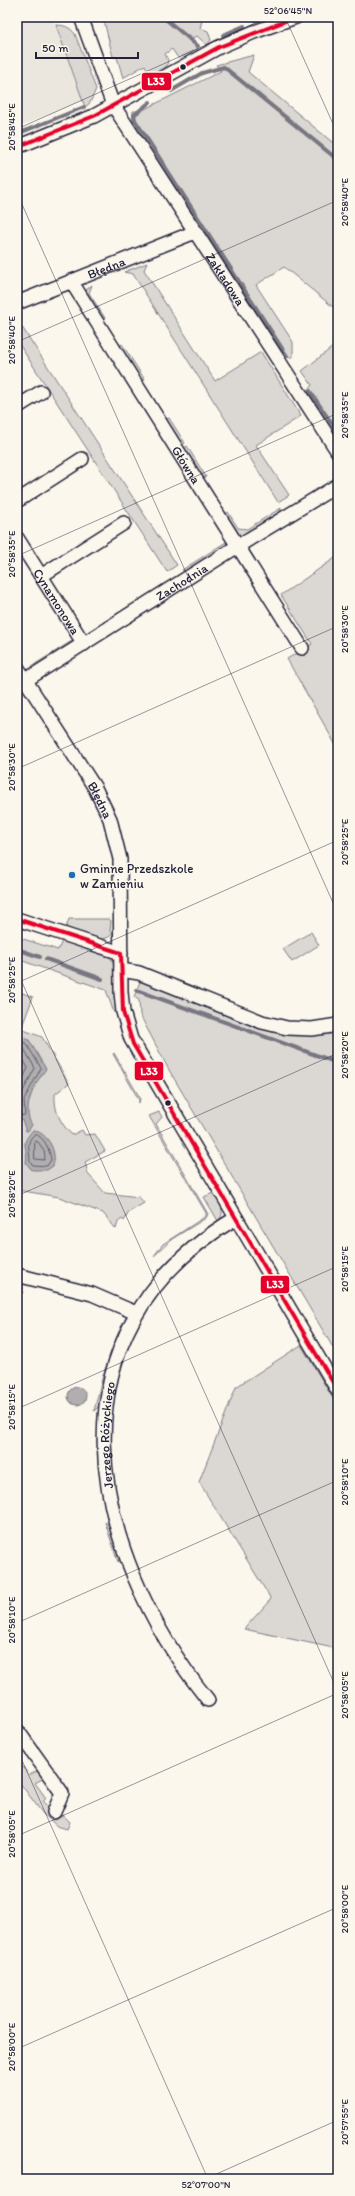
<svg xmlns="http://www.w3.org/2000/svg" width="355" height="2196" font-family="Itim,sans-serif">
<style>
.built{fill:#ebe7df}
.green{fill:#dbd8d3;stroke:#7e7d87}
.water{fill:#b1aeb0;stroke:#787681}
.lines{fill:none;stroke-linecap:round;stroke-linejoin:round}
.shore{stroke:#5b5a6a;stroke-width:1}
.stream{stroke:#787681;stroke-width:4}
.street-casing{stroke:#22223b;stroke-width:16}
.street{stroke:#fbf7ec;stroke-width:13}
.bus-1-casing{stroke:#fbf7ec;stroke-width:7}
.bus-1{stroke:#e4002b;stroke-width:4}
.ticks{fill:none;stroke:#22223b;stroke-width:1;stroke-opacity:0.45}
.bus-dot{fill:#22223b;stroke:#fbf7ec;stroke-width:1.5}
.poi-dot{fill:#1f6fb2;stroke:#fbf7ec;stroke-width:1.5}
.labels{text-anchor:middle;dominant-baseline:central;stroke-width:3;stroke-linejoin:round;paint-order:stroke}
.street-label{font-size:13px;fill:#22223b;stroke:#fbf7ec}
.poi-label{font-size:13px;fill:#22223b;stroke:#fbf7ec;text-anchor:start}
.line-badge{stroke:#fbf7ec;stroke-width:1.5}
.badge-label{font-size:11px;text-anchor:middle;font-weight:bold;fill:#fff}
.neatline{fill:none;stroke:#22223b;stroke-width:1.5}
.ticks-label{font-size:10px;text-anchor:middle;fill:#22223b}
</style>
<rect width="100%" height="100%" fill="#fbf7ec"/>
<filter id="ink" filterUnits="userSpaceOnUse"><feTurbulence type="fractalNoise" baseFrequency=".025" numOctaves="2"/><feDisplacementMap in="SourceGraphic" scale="8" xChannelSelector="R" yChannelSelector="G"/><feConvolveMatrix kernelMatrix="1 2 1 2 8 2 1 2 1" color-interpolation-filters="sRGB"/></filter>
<g filter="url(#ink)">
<!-- built -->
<polygon class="built" points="17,17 53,17 82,101 17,128"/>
<!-- green -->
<g class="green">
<polygon points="103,17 203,17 200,28 208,31 211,40 207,45 197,36 188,40 198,49 178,58 172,49 165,54 168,60 167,66 150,75 145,65 123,78 117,57 113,57"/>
<path d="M56,25C64,25 70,27 75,34L96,89L90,103L85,107Z"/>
<polygon points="254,55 248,72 338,147 338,311 284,267 256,285 293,342 293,357 285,357 132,121 133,111 141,111 221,71 216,65"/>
<polygon points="147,263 144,270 215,381 261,352 301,416 256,445 289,495 278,502 133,274 124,272"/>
<polygon points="92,285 89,293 105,318 103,320 87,295 86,290"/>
<polygon points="20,313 18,321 177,565 167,572 17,341 17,314"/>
<polygon points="338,343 338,439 307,391 312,385 302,371"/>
<polygon points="122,344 145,380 142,381 119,346"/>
<polygon points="169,418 185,443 182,445 166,419"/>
<polygon points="187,446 206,477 203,478 184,448"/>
<polygon points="281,508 279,515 242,536 238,535 225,514 228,512 238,528 247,529"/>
<polygon points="226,542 227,546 186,572 182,570"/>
<polygon points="338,556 338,749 287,659 312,644 281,595"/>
<polygon points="75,639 75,642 35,670 32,666"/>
<path d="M69,919H109L111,921L110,931L113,933C103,947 79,933 66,928Z"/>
<polygon points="311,932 319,945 292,962 283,949"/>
<polygon points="17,937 58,950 62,941 111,958 114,965 116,1011 114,1013 106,990 17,959"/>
<polygon points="141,979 258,1025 338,1031 338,1356 169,1070 140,1015 139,1000 134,997"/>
<path d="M17,991L33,997L21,1029L42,1037L69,1083L55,1094C54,1111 60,1123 72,1135L82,1130L85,1135L95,1134L105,1151L85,1162L88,1174L105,1193L139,1197L144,1203L129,1212L124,1221L122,1219L118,1222L116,1229L103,1213L59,1197L17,1190Z"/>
<polygon points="114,1053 140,1098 139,1103 139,1100 113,1054"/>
<polygon points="159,1112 162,1117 156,1124 208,1214 206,1218 172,1239 154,1256 163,1244 206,1216 206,1213 149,1116"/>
<path d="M213,1193C219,1202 227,1212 218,1221L204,1197Z"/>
<polygon points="17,1281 23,1283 23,1293 17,1292"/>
<polygon points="117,1336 120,1336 107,1372 100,1405 94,1411 103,1375"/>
<polygon points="301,1345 338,1407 338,1649 244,1629 271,1599 199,1482 236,1387"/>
<path d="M105,1522C115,1529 123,1550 118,1562Z"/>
<polygon points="17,1759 29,1775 37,1771 44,1778 35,1783 46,1798 43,1802 60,1817 63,1815 70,1822 67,1829 57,1826 43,1814 17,1779"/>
</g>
<!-- water -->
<g class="water">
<path d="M21,1037L29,1040L46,1069C35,1083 21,1108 32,1125L28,1131H26L22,1120L17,1119V1039Z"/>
<path d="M33,1130C48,1133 58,1152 53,1166L47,1170H32L26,1163C29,1144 18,1147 33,1130Z"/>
<circle cx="77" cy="1396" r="9"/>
</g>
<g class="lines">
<!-- shore -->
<g class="shore">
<polyline points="17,1042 26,1043 41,1068 24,1100 25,1115 17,1116"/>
<polyline points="17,1047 23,1047 35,1068 19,1099 20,1109 17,1111"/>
<polyline points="17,1053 20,1054 28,1068 17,1091"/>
<path d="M35,1134C45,1137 50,1151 51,1160L47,1166L33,1165L30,1162C30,1151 25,1141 35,1134Z"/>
<path d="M35,1141L38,1142C42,1147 47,1154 44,1160L35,1159Z"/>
</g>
<!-- stream -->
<g class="stream">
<polyline points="163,17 198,46"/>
<polyline points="256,20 264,17"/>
<polyline points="223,35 244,26"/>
<polyline points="171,91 202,73 224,67 338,160"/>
<polyline points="150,102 134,115 135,120 287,356"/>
<polyline points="17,134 84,107"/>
<polyline points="310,391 338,433"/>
<polyline points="17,949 40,957"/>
<polyline points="46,959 102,979"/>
<polyline points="136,990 338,1063"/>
</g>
<!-- street casing -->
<g class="street-casing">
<g id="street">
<path id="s1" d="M81,17L113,105L338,452"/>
<polyline points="17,147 94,116 219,47 254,32 296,17"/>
<path id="s2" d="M71,281L302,648"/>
<path id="s3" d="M17,303L195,232"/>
<polyline points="17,407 41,392"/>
<polyline points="17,501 82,459"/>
<path id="s4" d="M17,538L84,644"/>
<polyline points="41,576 124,523"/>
<path id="s5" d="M17,667L95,788L110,819L120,859L121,992L123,1012L131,1039L338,1391"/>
<path id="s6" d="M26,680L233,549L338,485"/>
<polyline points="17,919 121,953"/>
<polyline points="121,970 139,973 262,1022 287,1028 312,1029 338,1025"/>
<polyline points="17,1275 92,1294 136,1313"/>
<path id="s7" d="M208,1700C87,1549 43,1332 236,1218"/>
<polyline points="17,1730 62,1793 54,1812"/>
</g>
</g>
<!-- street -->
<use href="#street" class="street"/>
<!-- bus-1 casing -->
<g class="bus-1-casing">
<g id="bus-1">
<polyline points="17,147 94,116 219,47 296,17"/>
<polyline points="17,919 121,953"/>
<polyline points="121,953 123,1012 133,1044 338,1391"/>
</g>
</g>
<!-- bus-1 -->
<use href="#bus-1" class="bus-1"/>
</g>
</g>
<!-- ticks -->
<path class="ticks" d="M285,17L338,135M17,129L269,17M17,193L338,914M17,342L338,200M17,556L338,413M17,769L338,626M17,971L338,1692M17,983L338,840M17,1196L338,1053M17,1409L338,1266M17,1623L338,1480M17,1749L208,2179M17,1836L338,1693M17,2049L338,1907M205,2179L338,2120"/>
<!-- markers -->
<g class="bus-dot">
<circle cx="183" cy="67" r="3.5"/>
<circle cx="168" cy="1103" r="3.5"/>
</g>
<circle class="poi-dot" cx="72" cy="875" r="4"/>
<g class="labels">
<!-- street labels -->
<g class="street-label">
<text stroke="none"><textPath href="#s3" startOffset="96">Błędna</textPath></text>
<text stroke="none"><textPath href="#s1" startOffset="301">Zakładowa</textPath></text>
<text stroke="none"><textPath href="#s2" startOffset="217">Główna</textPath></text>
<text stroke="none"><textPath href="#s6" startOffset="184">Zachodnia</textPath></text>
<text stroke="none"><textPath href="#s4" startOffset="75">Cynamonowa</textPath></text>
<text stroke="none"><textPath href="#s5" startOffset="157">Błędna</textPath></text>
<text stroke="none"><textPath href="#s7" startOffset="290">Jerzego Różyckiego</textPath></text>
</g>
<!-- poi labels -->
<g class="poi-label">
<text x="80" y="868">Gminne Przedszkole<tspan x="80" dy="15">w Zamieniu</tspan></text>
</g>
</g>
<g class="line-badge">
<rect x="141" y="72" width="31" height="19" rx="4" fill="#e4002b"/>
<rect x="134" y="1061" width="30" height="20" rx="4" fill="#e4002b"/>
<rect x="260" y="1275" width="30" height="19" rx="4" fill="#e4002b"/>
</g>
<g class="badge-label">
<text x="156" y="85">L33</text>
<text x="149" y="1075">L33</text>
<text x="275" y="1288">L33</text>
</g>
<!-- margin -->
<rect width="355" height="2196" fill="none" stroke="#fbf7ec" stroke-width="44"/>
<!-- scale -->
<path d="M36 52v6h102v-6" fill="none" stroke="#22223b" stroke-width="2"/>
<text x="42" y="52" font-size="12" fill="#22223b" stroke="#fbf7ec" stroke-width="3" paint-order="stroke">50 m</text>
<rect x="22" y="22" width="311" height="2152" class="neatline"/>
<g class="ticks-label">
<text x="288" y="14">52°06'45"N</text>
<text transform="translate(11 127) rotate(-90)" y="4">20°58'45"E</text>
<text transform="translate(344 202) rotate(-90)" y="4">20°58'40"E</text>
<text transform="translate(11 340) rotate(-90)" y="4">20°58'40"E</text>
<text transform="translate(344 415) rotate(-90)" y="4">20°58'35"E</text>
<text transform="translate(11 554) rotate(-90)" y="4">20°58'35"E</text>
<text transform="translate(344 629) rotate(-90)" y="4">20°58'30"E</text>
<text transform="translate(11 767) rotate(-90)" y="4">20°58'30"E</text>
<text transform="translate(344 842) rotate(-90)" y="4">20°58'25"E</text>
<text transform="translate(11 980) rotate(-90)" y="4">20°58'25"E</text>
<text transform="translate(344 1055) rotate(-90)" y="4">20°58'20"E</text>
<text transform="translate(11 1194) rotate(-90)" y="4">20°58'20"E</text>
<text transform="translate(344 1269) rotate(-90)" y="4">20°58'15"E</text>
<text transform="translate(11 1407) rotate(-90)" y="4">20°58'15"E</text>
<text transform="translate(344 1482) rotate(-90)" y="4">20°58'10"E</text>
<text transform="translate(11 1620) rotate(-90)" y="4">20°58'10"E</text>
<text transform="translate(344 1695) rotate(-90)" y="4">20°58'05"E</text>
<text transform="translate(11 1834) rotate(-90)" y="4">20°58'05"E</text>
<text transform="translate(344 1909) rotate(-90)" y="4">20°58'00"E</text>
<text transform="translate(11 2047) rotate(-90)" y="4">20°58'00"E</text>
<text transform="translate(344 2122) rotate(-90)" y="4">20°57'55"E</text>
<text x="206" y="2188">52°07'00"N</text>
</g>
</svg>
